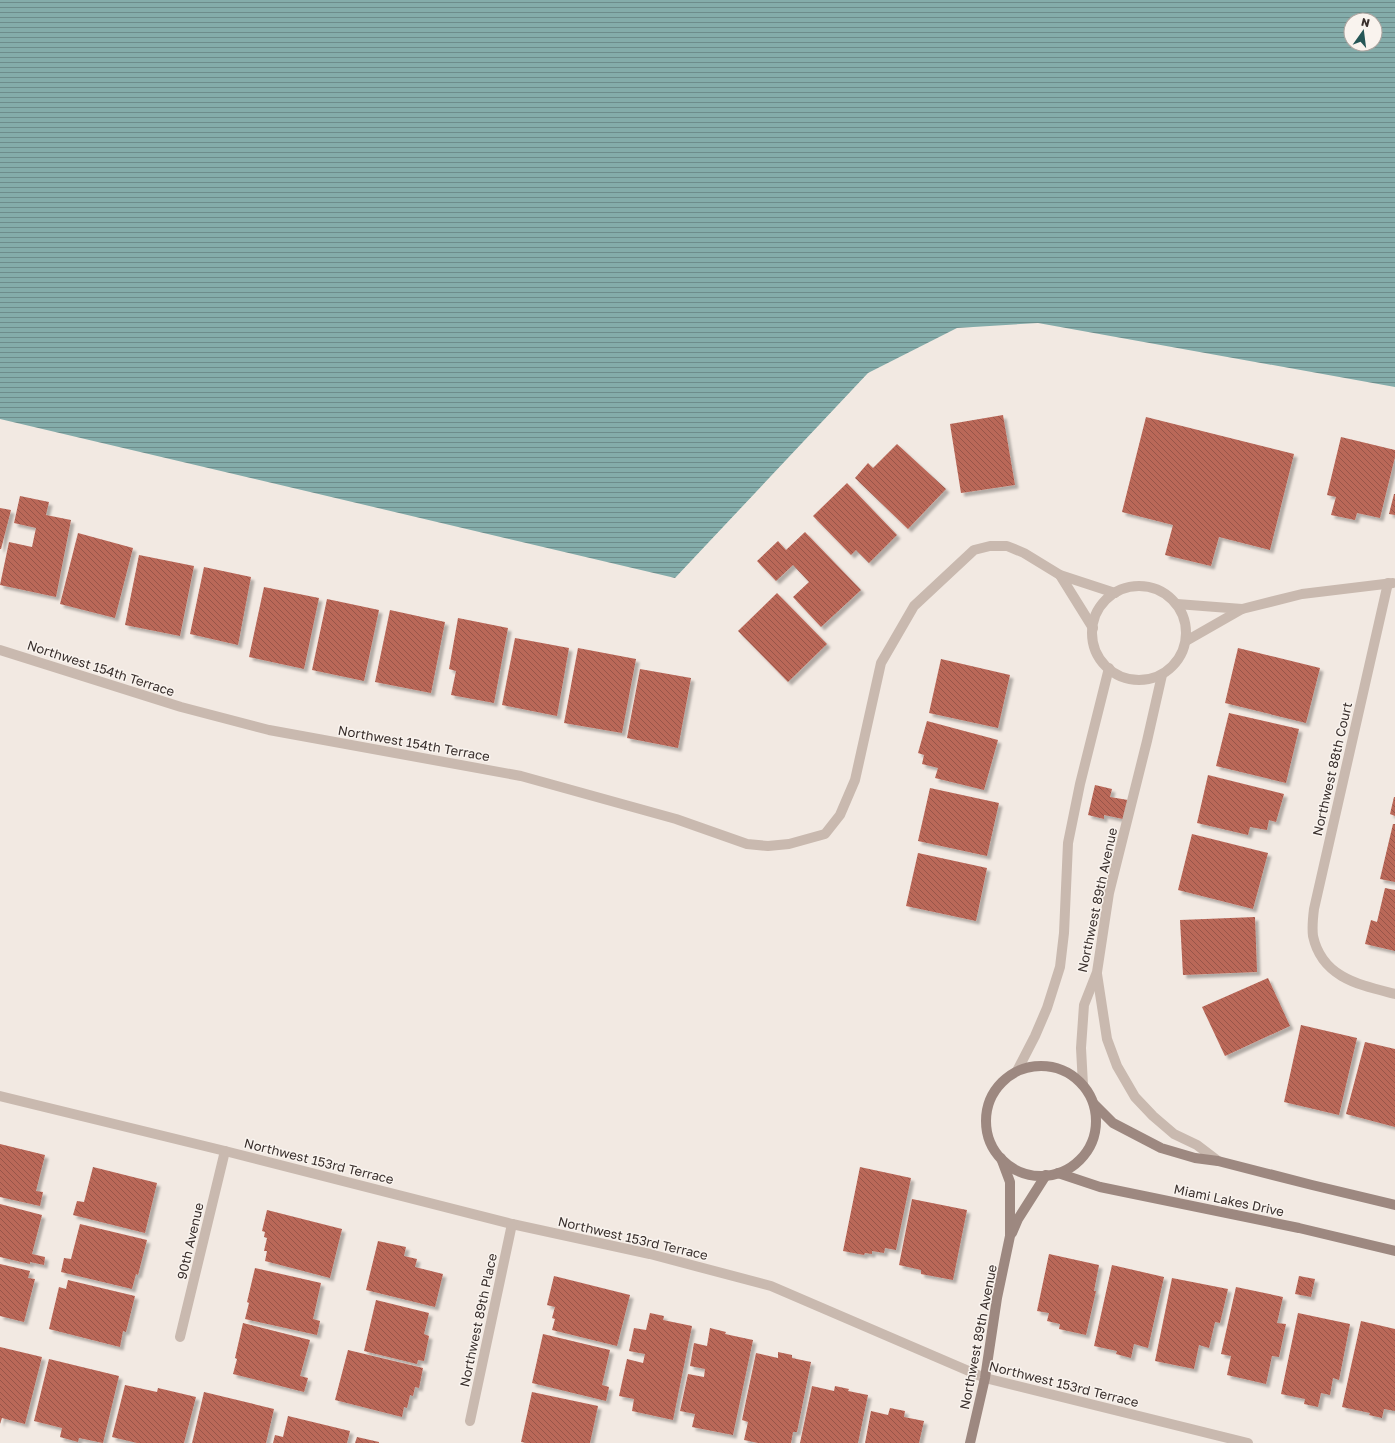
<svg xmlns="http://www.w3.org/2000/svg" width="1395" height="1443" font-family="'Golos Text',sans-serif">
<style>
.water{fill:url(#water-rules);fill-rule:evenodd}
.building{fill:url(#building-back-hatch);filter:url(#shadow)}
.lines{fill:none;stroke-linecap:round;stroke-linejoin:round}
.street{stroke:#c9b9af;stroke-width:10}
.secondary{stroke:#9d8880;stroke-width:10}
.labels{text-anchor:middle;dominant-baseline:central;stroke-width:3;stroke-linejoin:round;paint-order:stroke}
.street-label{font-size:13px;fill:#392f2c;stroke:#f9f3ee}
</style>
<defs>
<pattern id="water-rules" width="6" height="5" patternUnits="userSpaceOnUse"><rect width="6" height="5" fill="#84acaa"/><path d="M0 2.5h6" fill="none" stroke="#6d8c8b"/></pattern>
<pattern id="building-back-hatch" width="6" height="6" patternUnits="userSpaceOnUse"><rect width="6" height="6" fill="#ba6758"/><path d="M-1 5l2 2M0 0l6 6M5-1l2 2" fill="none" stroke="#985549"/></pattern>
<filter id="shadow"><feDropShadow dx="3.5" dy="3.5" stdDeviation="1" flood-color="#0004"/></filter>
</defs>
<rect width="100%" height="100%" fill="#f2e9e2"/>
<!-- water -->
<path class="water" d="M0,0H1395V387L1038,323L957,328L868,373L675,578L0,419ZM1351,20H1375V44H1351Z"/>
<!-- building -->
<g class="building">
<polygon points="1003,415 1015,485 961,493 950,424"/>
<polygon points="1146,417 1294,454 1270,550 1219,537 1211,566 1165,555 1173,525 1122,512"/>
<polygon points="1341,437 1395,450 1395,457 1380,518 1357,513 1355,520 1331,515 1336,497 1327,495"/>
<polygon points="897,444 946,489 908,529 855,478 868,463 873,468"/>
<polygon points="847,483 897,535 869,563 856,550 851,555 813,516"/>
<polygon points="1394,494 1395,494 1395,515 1389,514"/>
<polygon points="20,496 49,502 46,515 71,520 56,597 0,585 9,542 32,547 36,528 14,523"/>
<polygon points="0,508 11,510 1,549 0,549"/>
<polygon points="805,532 861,590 821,627 793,597 809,582 793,565 776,581 757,561 778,541 786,550"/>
<polygon points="78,533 133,548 115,618 60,604"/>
<polygon points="139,555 194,566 180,636 125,625"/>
<polygon points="204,567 251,577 238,645 190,634"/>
<polygon points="264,587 319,598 304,669 249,657"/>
<polygon points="777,593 827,644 788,682 738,631"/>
<polygon points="327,599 379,610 364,681 312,670"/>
<polygon points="390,610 445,622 431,693 375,682"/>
<polygon points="458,618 508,628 494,703 451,695 456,671 449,669"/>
<polygon points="515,638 569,648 557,716 502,705"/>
<polygon points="578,648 636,659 622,733 564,723"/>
<polygon points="1238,648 1320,668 1306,723 1225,703"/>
<polygon points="941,659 1010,675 998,728 929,713"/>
<polygon points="640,669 691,678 678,748 627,738"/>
<polygon points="1229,713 1299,729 1286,783 1216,766"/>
<polygon points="927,721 998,740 984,790 935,778 938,768 922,764 924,755 918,753"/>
<polygon points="1208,775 1284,794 1276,822 1269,820 1267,830 1250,827 1248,835 1197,823"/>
<polygon points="1095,785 1112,789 1110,797 1128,800 1123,819 1104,815 1104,819 1088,815"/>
<polygon points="930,788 999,803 987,856 918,841"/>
<polygon points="1394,797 1395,797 1395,816 1390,814"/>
<polygon points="1393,824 1395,824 1395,882 1380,879"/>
<polygon points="1192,834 1268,853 1253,909 1178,890"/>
<polygon points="918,853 987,868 976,921 906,906"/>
<polygon points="1385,888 1395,890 1395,951 1365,944 1371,920 1377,922"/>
<polygon points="1255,917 1257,972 1183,975 1180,920"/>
<polygon points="1268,978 1290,1026 1225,1056 1202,1007"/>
<polygon points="1301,1025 1357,1038 1339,1115 1284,1102"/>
<polygon points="1365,1042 1395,1049 1395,1127 1346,1114"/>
<polygon points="0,1144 45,1155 36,1191 43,1192 40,1206 0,1197"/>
<polygon points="93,1167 157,1183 145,1233 73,1215 77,1201 84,1202"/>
<polygon points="860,1167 911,1178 896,1250 885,1248 884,1253 872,1251 872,1254 865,1253 864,1255 843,1251"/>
<polygon points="912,1199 967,1210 953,1280 921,1274 921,1270 899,1265"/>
<polygon points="0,1204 42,1215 32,1254 45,1257 44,1265 30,1262 30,1264 0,1257"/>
<polygon points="267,1210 342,1229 330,1278 265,1261 267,1251 264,1251 267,1238 264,1237 265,1232 262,1231"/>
<polygon points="80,1224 147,1240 138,1275 136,1274 132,1289 61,1272 64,1258 71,1259"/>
<polygon points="378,1241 406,1247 404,1256 417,1259 415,1267 443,1274 435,1307 366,1290"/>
<polygon points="1049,1254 1099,1265 1094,1291 1096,1291 1086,1335 1059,1329 1060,1324 1047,1321 1049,1313 1037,1311"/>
<polygon points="0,1264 30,1271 28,1278 35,1279 24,1322 0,1316"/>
<polygon points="1112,1265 1164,1277 1148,1348 1134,1344 1131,1358 1116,1354 1117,1351 1094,1346"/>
<polygon points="255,1268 321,1283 313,1319 320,1321 317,1335 245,1319 249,1303 247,1302"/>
<polygon points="554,1276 630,1295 617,1346 552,1330 555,1319 552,1318 555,1307 547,1305"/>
<polygon points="1299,1276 1315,1279 1311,1297 1295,1294"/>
<polygon points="1172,1278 1228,1289 1220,1323 1215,1322 1209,1348 1199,1345 1194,1369 1155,1361"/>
<polygon points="68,1280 135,1296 126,1332 123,1331 120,1347 49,1329 59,1287 66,1289"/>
<polygon points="1236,1287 1283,1297 1277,1323 1286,1324 1279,1357 1272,1356 1266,1384 1227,1375 1231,1356 1221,1354"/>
<polygon points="376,1300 429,1313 424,1334 429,1336 424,1361 418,1360 417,1364 364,1351"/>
<polygon points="650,1313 664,1316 663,1320 692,1326 673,1420 632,1411 634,1399 619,1396 627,1359 643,1363 645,1354 629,1351 634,1328 646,1330"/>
<polygon points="1298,1313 1350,1324 1339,1380 1333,1378 1330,1395 1321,1393 1318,1407 1304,1404 1305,1399 1281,1394"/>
<polygon points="1361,1321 1395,1329 1395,1411 1384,1409 1382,1418 1369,1415 1370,1413 1342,1407"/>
<polygon points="243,1323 310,1340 300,1376 308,1378 304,1392 233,1374 237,1359 235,1358"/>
<polygon points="710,1328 726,1332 725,1334 753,1340 733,1435 692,1427 695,1414 680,1411 688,1374 704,1377 705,1369 690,1366 694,1343 707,1346"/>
<polygon points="543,1334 610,1350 602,1385 609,1387 606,1401 532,1383"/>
<polygon points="0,1347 42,1357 25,1424 2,1418 0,1424"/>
<polygon points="348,1350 423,1368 419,1388 415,1387 413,1396 410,1395 407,1408 404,1407 402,1417 335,1400"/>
<polygon points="778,1352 792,1355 792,1358 811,1362 797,1432 793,1432 791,1443 758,1443 744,1440 748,1422 742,1420 756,1353 778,1358"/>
<polygon points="49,1359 119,1376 103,1443 79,1438 78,1442 60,1437 62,1428 34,1421"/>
<polygon points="125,1385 157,1392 158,1388 196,1397 184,1443 137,1443 112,1437"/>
<polygon points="812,1386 834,1391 835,1386 849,1389 848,1391 868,1395 858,1443 800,1443"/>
<polygon points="204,1392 274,1409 266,1443 192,1443"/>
<polygon points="532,1392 598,1406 590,1443 526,1443 521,1442"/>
<polygon points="890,1408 905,1411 904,1417 924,1421 919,1443 865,1443 871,1411 888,1415"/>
<polygon points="288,1416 350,1431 347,1443 273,1443 275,1435 283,1437"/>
<polygon points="357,1437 379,1442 379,1443 355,1443"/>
</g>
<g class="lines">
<!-- street -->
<g class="street">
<polyline points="1060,575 1093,628"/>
<path d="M1388,583L1314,909C1313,917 1312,928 1313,936C1322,978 1360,985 1395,994"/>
<circle cx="1139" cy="633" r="47"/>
<polyline points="1177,604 1242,609"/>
<polyline points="1186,641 1242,609 1302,594 1393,583"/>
<polyline points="0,650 181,707 269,730 521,776 676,819 747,844 768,846 789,844 825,834 840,815 855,780 881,663 914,606 974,550 990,546 1007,546 1024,553 1060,575 1115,593"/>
<polyline points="1097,974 1107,1039 1117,1066 1135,1097 1153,1116 1174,1134 1197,1145 1218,1161"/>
<polyline points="1017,1071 1035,1036 1047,1008 1060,967 1064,933 1068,843 1080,784 1109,668"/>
<polyline points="1083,1085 1081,1048 1084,1005 1097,972 1109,893 1147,741 1162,675"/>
<polyline points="0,1096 225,1151 512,1224 650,1254 771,1286 985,1378 1248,1443"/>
<polyline points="180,1337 225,1151"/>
<polyline points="470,1421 512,1224"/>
</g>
<!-- secondary -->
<g class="secondary">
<circle cx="1041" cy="1121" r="55"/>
<polyline points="1094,1104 1113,1123 1161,1148 1195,1158 1218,1161 1312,1185 1395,1205"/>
<polyline points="1058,1173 1100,1187 1299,1228 1395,1251"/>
<polyline points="1012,1233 1018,1219 1046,1175"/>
<polyline points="970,1443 985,1378 997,1298 1010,1236 1010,1182 1001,1158"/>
</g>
</g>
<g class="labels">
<!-- street labels -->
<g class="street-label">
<text transform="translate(101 668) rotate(18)">Northwest 154th Terrace</text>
<text transform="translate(414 743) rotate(10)">Northwest 154th Terrace</text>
<text transform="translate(1332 769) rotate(-77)">Northwest 88th Court</text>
<text transform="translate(1097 900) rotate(-78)">Northwest 89th Avenue</text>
<text transform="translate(319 1161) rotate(14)">Northwest 153rd Terrace</text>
<text transform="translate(1229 1200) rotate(12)">Miami Lakes Drive</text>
<text transform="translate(633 1238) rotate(13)">Northwest 153rd Terrace</text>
<text transform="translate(190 1241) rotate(-77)">90th Avenue</text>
<text transform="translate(478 1320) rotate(-78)">Northwest 89th Place</text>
<text transform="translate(978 1337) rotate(-79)">Northwest 89th Avenue</text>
<text transform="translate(1064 1384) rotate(14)">Northwest 153rd Terrace</text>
</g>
</g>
<!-- north arrow -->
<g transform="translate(1363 32) rotate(14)"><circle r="19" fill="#f9f3ee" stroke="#aca5a0"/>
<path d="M0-3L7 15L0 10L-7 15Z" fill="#255656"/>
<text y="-6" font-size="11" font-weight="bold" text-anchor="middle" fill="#392f2c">N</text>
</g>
</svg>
